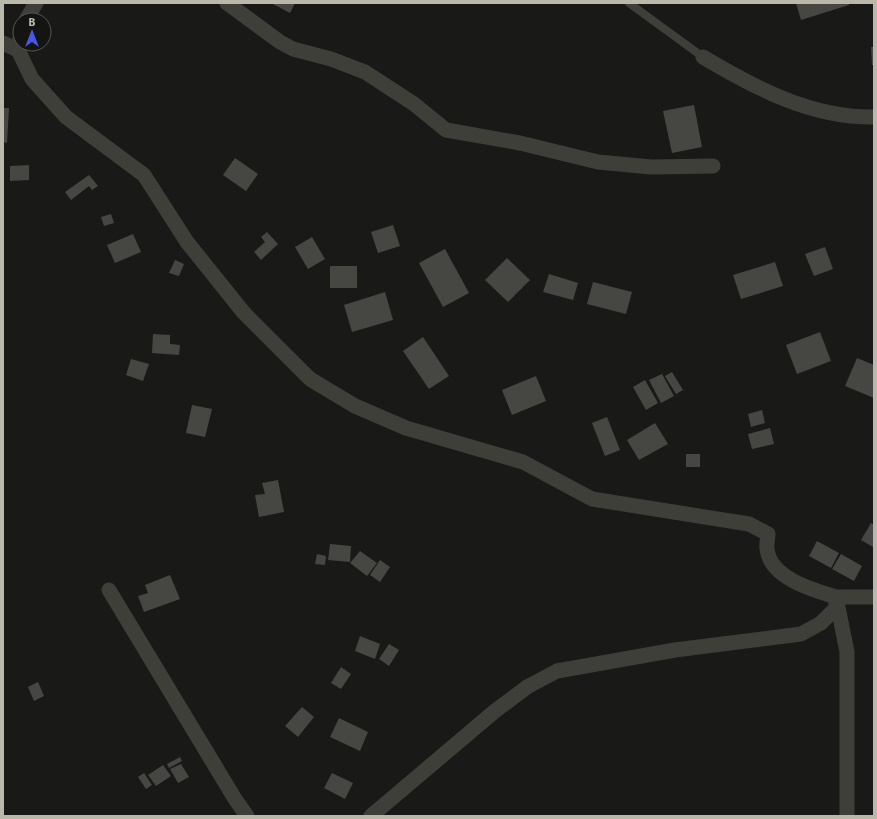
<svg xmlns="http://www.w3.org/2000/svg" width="877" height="819" font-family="'Fira Sans',sans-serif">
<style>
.building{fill:#464742}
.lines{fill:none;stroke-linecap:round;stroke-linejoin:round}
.lane{stroke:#3e3f39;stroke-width:8}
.street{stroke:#3e3f39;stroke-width:15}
</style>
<rect width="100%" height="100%" fill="#191a18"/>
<!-- building -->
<g class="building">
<polygon points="271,3 295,3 290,13"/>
<polygon points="796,3 849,3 849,5 801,20"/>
<polygon points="871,47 874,47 874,65 872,65"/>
<polygon points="694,105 702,147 672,153 663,111"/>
<polygon points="3,108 9,108 7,143 3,142"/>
<polygon points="235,158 258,174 246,191 223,175"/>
<polygon points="29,165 29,180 10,181 10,166"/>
<polygon points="89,175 98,186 92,190 89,186 71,200 65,192"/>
<polygon points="111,214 114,223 104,226 101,217"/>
<polygon points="393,225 400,246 378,253 371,232"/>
<polygon points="267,232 278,244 261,260 254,252 265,242 261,237"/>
<polygon points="133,234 141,252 115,263 107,245"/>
<polygon points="312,237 325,259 308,269 295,247"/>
<polygon points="825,247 833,269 814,276 805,254"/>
<polygon points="445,249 469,293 443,307 419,263"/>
<polygon points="507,258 530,280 508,302 485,280"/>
<polygon points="175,260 184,264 179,276 169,273"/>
<polygon points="775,262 783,286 741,299 733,275"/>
<rect x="330" y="266" width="27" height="22"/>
<polygon points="549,274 578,283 573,300 543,292"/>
<polygon points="593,282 632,292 626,314 587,304"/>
<polygon points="385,292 393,320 352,332 344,305"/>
<polygon points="820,332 831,361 797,374 786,345"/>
<polygon points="153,334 170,335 170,344 180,345 179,355 152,353"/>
<polygon points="423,337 449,376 429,389 403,351"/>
<polygon points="857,358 874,365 874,398 845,386"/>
<polygon points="131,359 149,364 143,381 126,375"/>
<polygon points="672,372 683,390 676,394 665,376"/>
<polygon points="662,374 674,396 661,403 649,380"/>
<polygon points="536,376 546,401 512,415 502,390"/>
<polygon points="645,380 658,403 646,410 633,387"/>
<polygon points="192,405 212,409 205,437 186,433"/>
<polygon points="762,410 765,423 751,427 748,414"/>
<polygon points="607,417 620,450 605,456 592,423"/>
<polygon points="655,423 668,444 639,460 627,440"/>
<polygon points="770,428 774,444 752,449 748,434"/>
<rect x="686" y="454" width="14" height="13"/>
<polygon points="278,480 284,512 259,517 255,495 265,494 262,483"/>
<polygon points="871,523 874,525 873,547 861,540"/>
<polygon points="817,541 839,553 831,568 809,556"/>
<polygon points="330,544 351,546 350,562 328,560"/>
<polygon points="360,551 377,563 367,576 350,563"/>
<polygon points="317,554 326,556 325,565 315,564"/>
<polygon points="841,554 862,566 854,581 832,569"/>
<polygon points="380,560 390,567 380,582 370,575"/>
<polygon points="170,575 180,599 144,612 138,596 148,593 145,585"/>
<polygon points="360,636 380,644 375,659 355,651"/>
<polygon points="389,644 399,650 389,666 379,659"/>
<polygon points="341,667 351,674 341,689 331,683"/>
<polygon points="38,682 44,696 34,701 28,687"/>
<polygon points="302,707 314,717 298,737 285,726"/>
<polygon points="339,718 368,732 360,751 330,737"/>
<polygon points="180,757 182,761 169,768 167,764"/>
<polygon points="181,764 189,777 178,783 170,769"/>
<polygon points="163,765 171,776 156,786 148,775"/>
<polygon points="144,773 152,785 146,789 138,777"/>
<polygon points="332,773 353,783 345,799 324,788"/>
</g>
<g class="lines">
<!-- lane -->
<polyline class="lane" points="629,3 703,57"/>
<!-- street -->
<g class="street">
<polyline points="227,3 280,42 293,49 331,59 365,72 414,104 446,130 520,143 598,162 651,167 713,166"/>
<polyline points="26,20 36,3"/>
<path d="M20,38L18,50L32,79L66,117L144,175L187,242L244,313L310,379L355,406L406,428L523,462L592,499L749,524L768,534C768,539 766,544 767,549C770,578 813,590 836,597L847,652V816"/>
<polyline points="3,43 18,50"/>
<path d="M703,57C755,88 811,118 874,117"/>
<polyline points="109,590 235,799 247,816"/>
<polyline points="371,816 495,711 527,687 557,671 675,650 801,634 821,623 836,608 836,597 874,597"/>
</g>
</g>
<!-- border -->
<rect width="877" height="819" fill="none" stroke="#b9b8ab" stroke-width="8"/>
<!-- north arrow -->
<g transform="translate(32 32)"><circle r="19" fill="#141513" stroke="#565650"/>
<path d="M0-3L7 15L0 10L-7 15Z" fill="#4756e3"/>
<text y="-6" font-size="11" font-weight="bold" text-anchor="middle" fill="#b9b8ab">B</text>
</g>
</svg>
